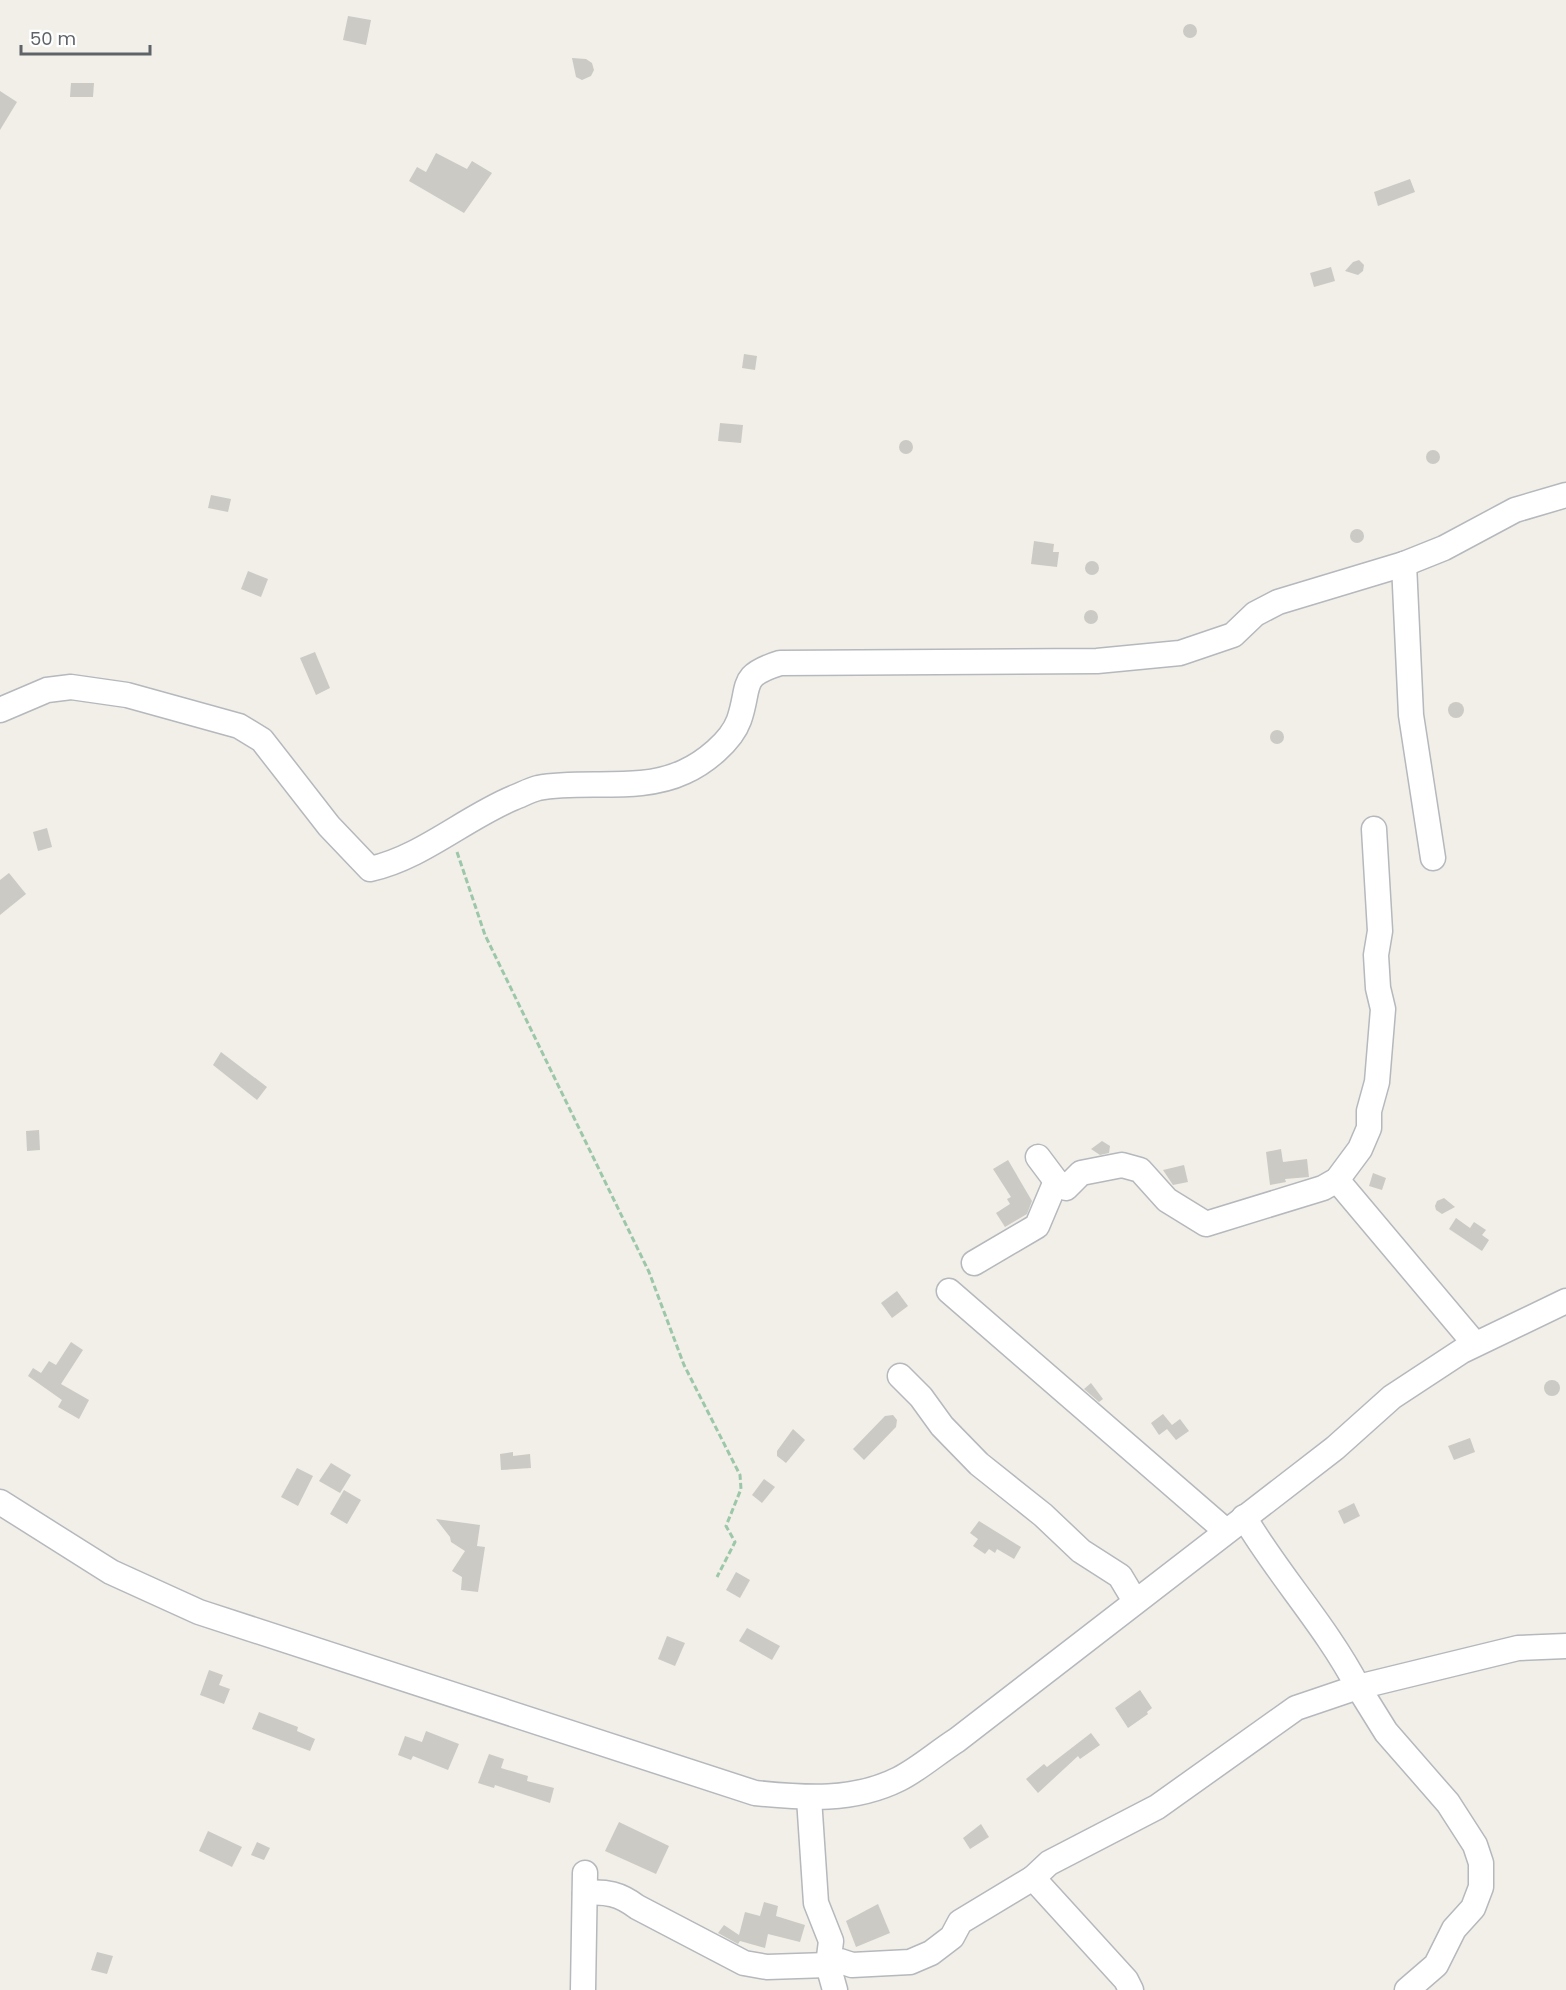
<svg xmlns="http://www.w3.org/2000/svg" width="1566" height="1990" font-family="Poppins,sans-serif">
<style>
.building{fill:#cccac5}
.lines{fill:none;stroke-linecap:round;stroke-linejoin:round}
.minor-casing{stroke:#b5b8bc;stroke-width:27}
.path{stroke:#9cc7a9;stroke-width:3;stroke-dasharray:6 3;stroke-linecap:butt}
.minor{stroke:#fff;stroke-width:24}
</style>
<rect width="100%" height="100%" fill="#f1efe8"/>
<!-- building -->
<g class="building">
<polygon points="348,16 371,20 366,45 343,40"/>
<circle cx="1190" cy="31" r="7"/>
<polygon points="572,58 586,59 592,63 594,70 591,76 582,80 576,77"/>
<polygon points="71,83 94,83 93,97 70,97"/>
<polygon points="0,91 17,102 0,130"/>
<polygon points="436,153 467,169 472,161 492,173 464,213 409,181 417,167 426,172"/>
<polygon points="1410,179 1415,192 1378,206 1374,192"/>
<polygon points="1359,260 1364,265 1363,271 1358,275 1345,271 1353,262"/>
<polygon points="1331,267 1335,281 1314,287 1310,273"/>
<polygon points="744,354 757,356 755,370 742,368"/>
<polygon points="720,423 743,425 741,443 718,441"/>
<circle cx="906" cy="447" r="7"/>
<circle cx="1433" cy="457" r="7"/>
<polygon points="211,495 231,499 228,512 208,508"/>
<circle cx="1357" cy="536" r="7"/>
<polygon points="1034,541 1054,544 1053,552 1059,552 1057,567 1031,564"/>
<circle cx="1092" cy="568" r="7"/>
<polygon points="248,571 268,579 261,597 241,589"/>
<circle cx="1091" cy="617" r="7"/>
<polygon points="315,652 330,688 316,695 300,658"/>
<circle cx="1456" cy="710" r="8"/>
<circle cx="1277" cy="737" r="7"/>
<polygon points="47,828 52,847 38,851 33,832"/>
<polygon points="9,873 26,894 0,915 0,880"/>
<polygon points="221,1052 267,1087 257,1100 213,1065"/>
<polygon points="39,1130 40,1150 27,1151 26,1131"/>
<polygon points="1102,1141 1110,1146 1109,1153 1100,1155 1091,1149"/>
<polygon points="1281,1149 1283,1162 1307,1159 1309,1177 1285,1179 1286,1182 1270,1185 1266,1152"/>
<polygon points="1008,1160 1032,1201 1027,1214 1005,1227 996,1213 1010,1204 1007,1199 1011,1197 993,1169"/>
<polygon points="1184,1165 1188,1182 1173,1185 1163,1170"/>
<polygon points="1373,1173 1386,1178 1382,1190 1369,1186"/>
<polygon points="1444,1198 1455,1207 1442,1214 1436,1210 1435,1206 1437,1201"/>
<polygon points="1456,1218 1470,1228 1474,1222 1486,1230 1482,1235 1489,1240 1482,1251 1449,1229"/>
<polygon points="897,1291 908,1306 892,1318 881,1303"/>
<polygon points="71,1342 83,1350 61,1384 89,1400 79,1419 58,1407 62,1400 28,1376 33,1368 41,1373 49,1361 56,1365"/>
<circle cx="1552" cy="1388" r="8"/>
<polygon points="1091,1383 1103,1399 1099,1402 1084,1389"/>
<polygon points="1163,1414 1172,1425 1180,1419 1189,1431 1176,1440 1167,1429 1159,1435 1151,1423"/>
<polygon points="893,1415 897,1420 896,1427 864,1460 853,1449 885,1416"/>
<polygon points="793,1429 805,1440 786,1463 777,1456 777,1451"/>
<polygon points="1470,1438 1475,1452 1454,1460 1448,1446"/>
<polygon points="513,1452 513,1456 530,1454 531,1468 501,1470 500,1454"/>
<polygon points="331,1463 351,1475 340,1493 319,1481"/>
<polygon points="297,1468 313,1476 298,1506 281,1497"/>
<polygon points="764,1479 775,1487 762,1503 752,1495"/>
<polygon points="344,1490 361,1500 347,1524 330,1514"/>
<polygon points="1354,1503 1360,1516 1344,1524 1338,1511"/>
<polygon points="436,1519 480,1525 477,1546 485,1547 478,1592 461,1590 462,1577 452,1571 465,1551 451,1542 450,1537"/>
<polygon points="979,1521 1021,1547 1014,1559 997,1549 995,1553 989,1549 985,1554 973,1546 978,1539 970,1533"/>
<polygon points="736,1572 750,1580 740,1598 726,1590"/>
<polygon points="747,1628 780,1646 772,1660 739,1641"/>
<polygon points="667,1636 685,1643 675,1666 658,1659"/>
<polygon points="209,1670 223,1675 219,1685 230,1689 224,1704 200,1695"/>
<polygon points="1140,1690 1152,1708 1147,1712 1148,1714 1128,1728 1115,1708"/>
<polygon points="259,1712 298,1727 297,1731 315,1739 310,1751 252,1729"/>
<polygon points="426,1731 459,1744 448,1770 413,1756 411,1760 398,1755 405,1736 422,1742"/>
<polygon points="1091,1733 1100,1745 1080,1759 1078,1756 1038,1793 1026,1779 1044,1764 1047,1767"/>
<polygon points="489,1754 504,1759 501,1768 528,1776 527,1781 554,1788 550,1803 495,1785 494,1788 478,1783"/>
<polygon points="619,1822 669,1846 656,1874 605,1851"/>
<polygon points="981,1824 989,1837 970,1849 963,1838"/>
<polygon points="208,1831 242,1847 232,1867 199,1851"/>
<polygon points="257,1842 270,1848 264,1860 251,1855"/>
<polygon points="764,1902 778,1906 776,1916 805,1925 800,1942 768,1934 765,1948 740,1941 738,1944 718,1933 724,1925 739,1935 745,1912 760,1916"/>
<polygon points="878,1904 890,1933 856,1947 846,1921"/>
<polygon points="97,1952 113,1956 107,1974 91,1970"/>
</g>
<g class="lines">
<!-- minor casing -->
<g class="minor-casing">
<g id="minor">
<polyline points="1404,564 1411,715 1433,858"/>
<path d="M0,710L47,690L71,687L127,695L239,726L262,740L329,826L370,869C421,858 465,818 513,798C521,795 530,790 538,788C585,779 639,793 684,772C704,763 731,742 739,720C751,685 738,676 780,663L1097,661L1180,653L1233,635L1255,614L1278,602L1404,564L1444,548L1515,510L1566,495"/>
<polyline points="1038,1157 1056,1181 1066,1188 1081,1173 1122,1165 1140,1170 1167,1200 1206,1224 1323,1188 1337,1180 1360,1149 1369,1128 1369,1111 1377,1082 1383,1009 1378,988 1376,955 1380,931 1374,829"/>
<polyline points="1337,1180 1475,1344"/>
<polyline points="974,1263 1037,1226 1056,1181"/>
<polyline points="949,1291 1226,1531"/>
<polyline points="900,1376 921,1397 942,1426 979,1464 1043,1515 1081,1551 1120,1576 1135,1601"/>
<path d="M0,1502L111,1572L199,1612L755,1793C805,1798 853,1802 899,1779C919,1769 938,1752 957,1740L1335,1448L1392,1397L1462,1351L1566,1301"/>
<polyline points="809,1798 816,1903 831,1941 828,1965 835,1990"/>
<path d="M585,1893C606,1891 620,1894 637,1907L744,1963L767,1967L828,1965L840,1961L852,1965L910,1962L931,1953L952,1937L960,1922L1033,1878"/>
<polyline points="583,1990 585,1873"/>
<path d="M1131,1990L1126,1980L1033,1878L1049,1863L1157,1807L1296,1708L1358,1687C1326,1626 1279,1576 1244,1517"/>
<polyline points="1407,1990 1436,1965 1454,1929 1473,1908 1481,1887 1481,1863 1475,1845 1448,1803 1386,1732 1358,1687 1518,1648 1566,1646"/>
</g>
</g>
<!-- path -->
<polyline class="path" points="457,852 485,935 649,1272 684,1365 740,1475 741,1489 726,1526 735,1542 717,1577"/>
<!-- minor -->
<use href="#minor" class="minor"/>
</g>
<!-- scale -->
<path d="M21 45v9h129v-9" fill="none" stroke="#5f6368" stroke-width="3"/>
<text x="30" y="45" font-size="18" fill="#5f6368" stroke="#ffffff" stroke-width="4.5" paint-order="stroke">50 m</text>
</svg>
